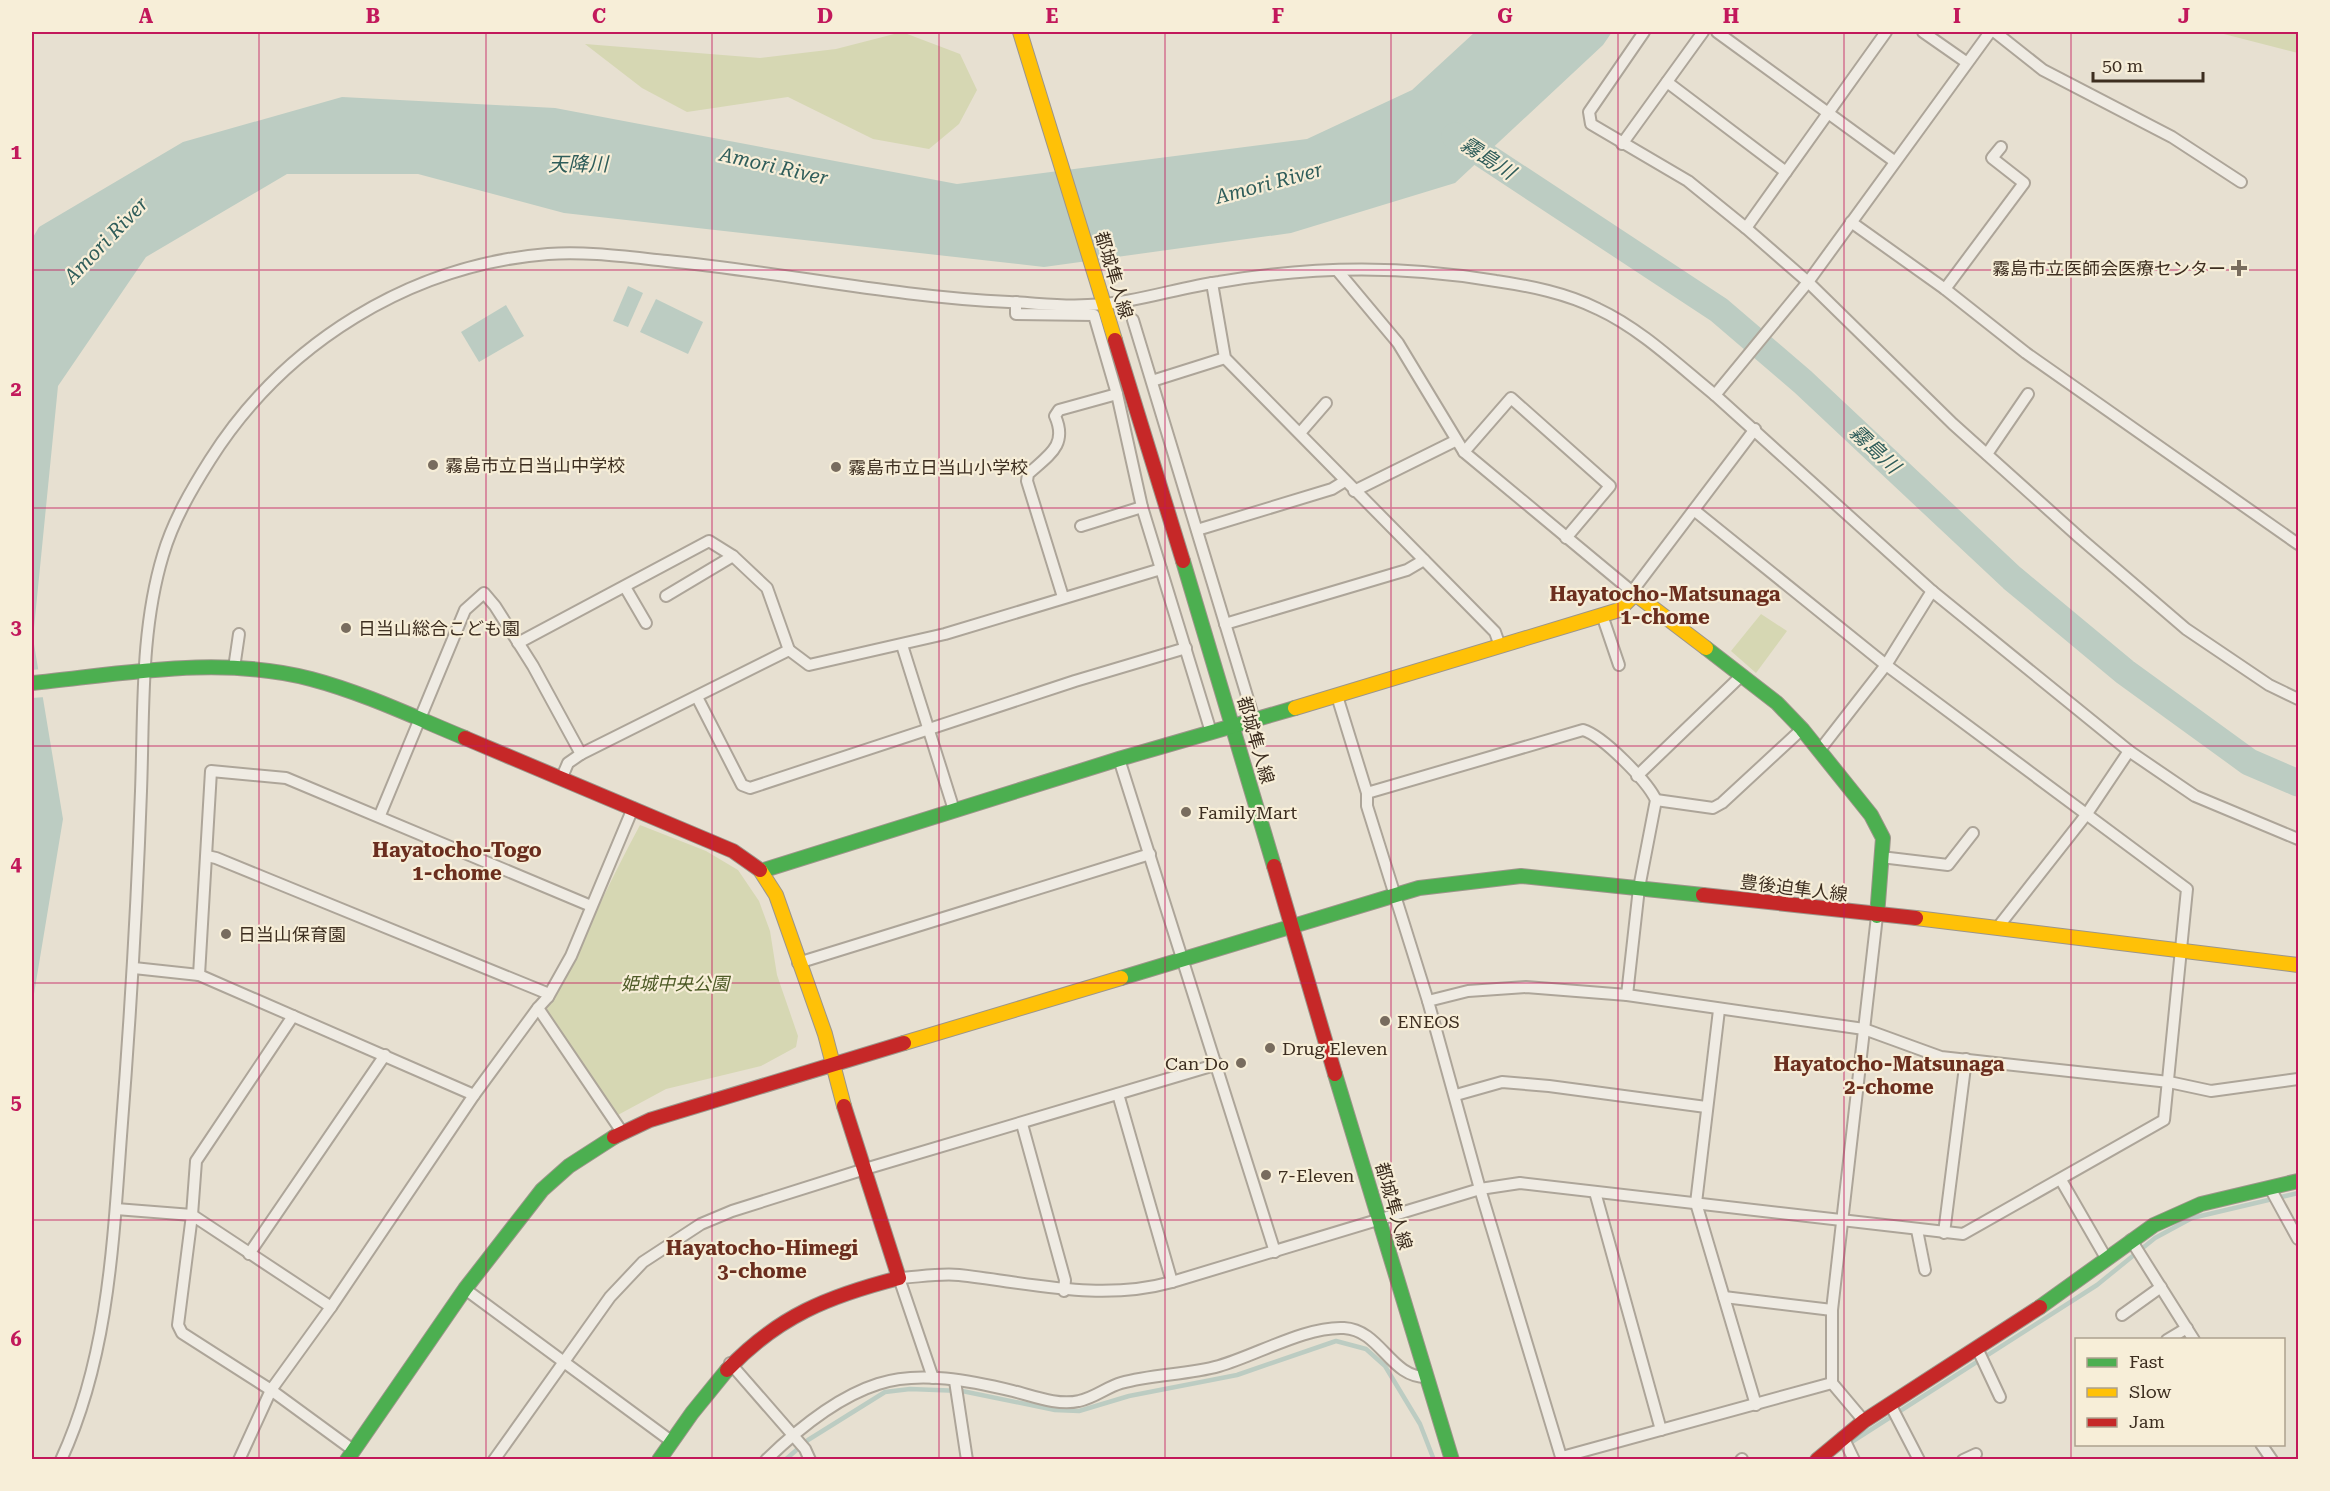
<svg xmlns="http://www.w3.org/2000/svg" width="2330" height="1491" font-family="'Roboto Serif','Noto Sans JP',serif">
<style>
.green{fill:#d6d7b3}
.water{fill:#bcccc2}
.pier{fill:#e7e0d1}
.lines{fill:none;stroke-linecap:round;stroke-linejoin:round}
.stream{stroke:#bcccc2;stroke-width:4.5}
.river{stroke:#bcccc2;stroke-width:27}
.street-casing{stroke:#ada599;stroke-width:14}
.fast-casing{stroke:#9c958a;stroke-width:16}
.slow-casing{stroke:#9c958a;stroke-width:16}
.jam-casing{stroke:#9c958a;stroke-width:16}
.street{stroke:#efebe3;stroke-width:10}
.fast{stroke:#4caf50;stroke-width:14}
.slow{stroke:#ffc107;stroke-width:14}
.jam{stroke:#c62828;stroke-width:14}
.grid{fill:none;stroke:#c2185b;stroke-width:1.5;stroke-opacity:0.55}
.poi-dot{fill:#786c5e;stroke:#f7eed8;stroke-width:2}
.labels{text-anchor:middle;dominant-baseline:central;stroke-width:4.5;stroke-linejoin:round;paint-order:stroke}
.poi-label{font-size:18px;fill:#3d2e20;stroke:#f7eed8;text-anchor:start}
.street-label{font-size:18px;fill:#3d2e20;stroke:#f7eed8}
.park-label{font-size:18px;font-style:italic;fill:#4d5a26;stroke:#f7eed8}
.water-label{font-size:20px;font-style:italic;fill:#2f5d5a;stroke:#f7eed8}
.neighbourhood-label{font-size:20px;font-weight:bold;fill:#6b2e1e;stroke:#f7eed8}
.neatline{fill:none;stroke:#c2185b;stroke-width:2}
.grid-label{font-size:20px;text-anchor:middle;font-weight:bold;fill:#c2185b}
</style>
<rect width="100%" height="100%" fill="#e7e0d1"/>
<!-- green -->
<g class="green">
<polygon points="902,32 960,54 977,90 959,124 929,149 873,139 788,97 687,112 642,88 585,44 760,58 836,49"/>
<polygon points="2216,32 2298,32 2298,53"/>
<polygon points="1761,614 1787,631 1756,673 1731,651"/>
<path d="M640,825L706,851L738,870L759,901L770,931L777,975L798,1036L796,1047L761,1066L666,1089L616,1116L544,1013C579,952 606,887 640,825Z"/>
</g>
<!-- water -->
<g class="water">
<polygon points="1475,32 1612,32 1603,45 1455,183 1291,233 1044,267 564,213 418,174 287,174 146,257 58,386 33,638 63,819 32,1006 32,239 39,227 183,142 342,97 555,108 957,184 1307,139 1412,90"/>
<polygon points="628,286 643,293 628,327 613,321"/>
<polygon points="656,299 703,322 688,354 640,332"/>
<polygon points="506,305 524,336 479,362 461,332"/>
</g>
<!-- pier -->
<polygon class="pier" points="41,669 45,697 32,698 32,670"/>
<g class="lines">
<!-- stream -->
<g class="stream">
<polyline points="1850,1443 2097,1285 2155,1238 2192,1218 2298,1193"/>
<polyline points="785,1460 808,1440 885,1392 910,1389 962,1391 1055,1410 1079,1411 1129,1396 1237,1375 1336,1341 1366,1349 1385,1366 1420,1424 1434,1460"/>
</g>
<!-- river -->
<polyline class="river" points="1455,136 1719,310 1803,382 2012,578 2125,672 2249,762 2298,783"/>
<!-- street casing -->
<g class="street-casing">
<g id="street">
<polyline points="1644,32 1589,112 1591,124 1688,181 1746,228 1808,282 1953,424 2080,538 2186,629 2269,685 2298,699"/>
<polyline points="1717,32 1894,161"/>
<polyline points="1923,32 1966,62"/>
<polyline points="1995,32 2043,70 2172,137 2241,182"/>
<polyline points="1667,82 1786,172"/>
<polyline points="1622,144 1703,32"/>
<polyline points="1851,222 1945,289 2026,353 2298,544"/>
<polyline points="1746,228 1886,32"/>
<polyline points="1337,270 1398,343 1464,452 1635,594 1637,585 1755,429"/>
<polyline points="1212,283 1225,358 1495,632 1500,646"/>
<polyline points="1945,289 2024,183 1992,158 2001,147"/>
<polyline points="1016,302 1016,314 1094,315 1117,394 1142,507 1211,732"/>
<polyline points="1133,320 1254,719"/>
<polyline points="1152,381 1225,358"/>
<polyline points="1715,395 1932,591 2129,751 2195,796 2298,839"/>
<polyline points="1300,433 1326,403"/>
<polyline points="1464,452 1511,398 1610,486 1566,538"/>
<polyline points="1987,454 2028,394"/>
<polyline points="1354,491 1455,441"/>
<polyline points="1081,526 1142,507"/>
<polyline points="1197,530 1332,489 1345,481"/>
<polyline points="625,587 646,623"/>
<polyline points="666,596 733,556"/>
<path d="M1063,597L1027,481L1028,474C1049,455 1068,445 1055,416L1059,410L1117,394"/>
<polyline points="1602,615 1619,665"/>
<polyline points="1225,624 1407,570 1424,560"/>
<polyline points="518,643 709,541 733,556 767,588 789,650"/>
<polyline points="902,645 954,810"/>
<polyline points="234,668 239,634"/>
<path d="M1337,696L1367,793L1583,730C1603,736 1647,781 1656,800L1639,888L1627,995"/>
<polyline points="697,697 742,785 750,788 1075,681 1186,648"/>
<polyline points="1819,751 1886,665 1932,591"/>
<polyline points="1119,759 1275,1252"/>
<polyline points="1637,776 1741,676"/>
<polyline points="562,777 568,763 581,754 789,650 809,665 945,634 1161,569"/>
<polyline points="1367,793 1367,806 1428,1001"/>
<polyline points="1656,800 1713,808 1722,803 1802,729"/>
<polyline points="380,815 465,610 484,593 495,606 533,666 581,754"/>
<polyline points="207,856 216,858 549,994 548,997"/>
<polyline points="1881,857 1948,865 1973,833"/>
<polyline points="1998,927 2086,815 2129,751"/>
<polyline points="798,963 1150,854"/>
<polyline points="134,968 199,975 474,1095 538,1008 548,997 571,956 633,808"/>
<polyline points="199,975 211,771 286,778 591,906"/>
<polyline points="538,1008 622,1132"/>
<polyline points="1719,1010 1696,1203 1756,1405"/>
<polyline points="293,1016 196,1161 192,1215 178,1325 182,1333 271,1390 353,1450"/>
<polyline points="1118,1094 1172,1282"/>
<polyline points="1456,1095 1502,1082 1549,1086 1706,1107"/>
<polyline points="1022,1124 1065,1280 1064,1291"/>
<polyline points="2061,1180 2106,1258"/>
<polyline points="2270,1188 2298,1239"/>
<polyline points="1595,1192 1661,1430"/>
<polyline points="116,1209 192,1215 331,1307"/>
<polyline points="1917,1230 1925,1270"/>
<polyline points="1944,1233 1966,1059"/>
<polyline points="2131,1240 2194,1340"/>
<polyline points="249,1254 385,1055"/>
<polyline points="465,1289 671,1441"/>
<polyline points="1724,1297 1832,1310"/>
<polyline points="2122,1315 2161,1287"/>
<polyline points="2167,1340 2187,1328"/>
<polyline points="1977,1348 2000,1397"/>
<polyline points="730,1363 805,1449 810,1460"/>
<path d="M933,1378L899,1278C918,1277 940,1273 959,1275C1031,1283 1100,1302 1172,1282L1480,1189L1520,1183L1963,1234L2164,1120L2187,889L1886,665L1694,510"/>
<polyline points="955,1381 967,1460"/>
<polyline points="1890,1404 1919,1460"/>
<polyline points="1864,1421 1832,1383 1832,1310 1877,916"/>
<polyline points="1843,1437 1854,1460"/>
<polyline points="2261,1444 2272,1460"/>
<polyline points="1562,1457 1832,1383"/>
<path d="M61,1460C108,1358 113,1245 121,1136C130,1021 137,907 141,791C144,713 140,631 163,555C173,521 191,490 210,460C284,343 410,265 548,254C587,251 628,257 667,261C781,272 894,297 1009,302C1035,303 1062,307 1088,305C1132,304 1176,288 1219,282C1311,266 1404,265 1496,281C1530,286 1566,293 1598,309C1641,329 1678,365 1715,395L1808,282L1990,32"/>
<polyline points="239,1460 271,1390 331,1307 474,1095"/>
<polyline points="494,1460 610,1297 643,1262 701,1224 732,1211 865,1169 1218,1064"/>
<path d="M766,1460C797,1430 837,1397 878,1384C919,1370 972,1381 1013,1391C1033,1396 1058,1406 1079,1401C1094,1398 1107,1387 1121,1383C1153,1374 1187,1375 1219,1366C1257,1355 1306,1326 1344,1328C1381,1330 1390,1378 1427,1377"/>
<polyline points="1562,1460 1480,1189 1428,1001 1468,991 1526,987 1627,995 1864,1029 1941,1057 2169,1082 2211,1091 2298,1079"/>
<polyline points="1741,1460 1742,1459"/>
<polyline points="1963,1460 1976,1454"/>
</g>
</g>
<!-- fast casing -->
<g class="fast-casing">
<g id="fast">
<polyline points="1183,561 1274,866"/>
<polyline points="1706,648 1777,703 1802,729 1871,815 1883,838 1877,916"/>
<path d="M32,683C122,674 221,655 311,679C364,693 414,717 465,738"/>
<polyline points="761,871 1119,759 1295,708"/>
<polyline points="1121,978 1419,888 1521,876 1703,895"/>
<polyline points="1335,1074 1452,1460"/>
<polyline points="2040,1307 2154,1225 2201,1204 2298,1181"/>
<polyline points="347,1460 465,1289 542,1190 569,1166 614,1137"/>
<polyline points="659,1460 692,1413 727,1370"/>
</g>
</g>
<!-- slow casing -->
<g class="slow-casing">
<g id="slow">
<polyline points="1020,32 1115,340"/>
<polyline points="1295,708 1619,610 1635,594 1706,648"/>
<polyline points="760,870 776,895 825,1034 844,1106"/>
<polyline points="1916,918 2298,965"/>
<polyline points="904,1043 1121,978"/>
</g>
</g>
<!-- jam casing -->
<g class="jam-casing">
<g id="jam">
<polyline points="1115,340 1183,561"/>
<polyline points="465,738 733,851 760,870"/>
<polyline points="1274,866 1335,1074"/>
<polyline points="1703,895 1916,918"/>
<polyline points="614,1137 650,1120 904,1043"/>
<path d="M727,1370C778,1316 829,1296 899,1278L844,1106"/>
<polyline points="1817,1460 1864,1421 2040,1307"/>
</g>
</g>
<!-- street -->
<use href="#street" class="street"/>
<!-- fast -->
<use href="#fast" class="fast"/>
<!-- slow -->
<use href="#slow" class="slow"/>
<!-- jam -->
<use href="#jam" class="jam"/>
</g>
<!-- grid -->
<path class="grid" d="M259,32V1460M486,32V1460M712,32V1460M939,32V1460M1165,32V1460M1391,32V1460M1618,32V1460M1844,32V1460M2071,32V1460M32,270H2298M32,508H2298M32,746H2298M32,983H2298M32,1220H2298"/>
<!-- markers -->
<g class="poi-dot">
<path d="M2236 259h6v6h6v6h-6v6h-6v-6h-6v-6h6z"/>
<circle cx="433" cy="465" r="6"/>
<circle cx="836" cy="467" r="6"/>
<circle cx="346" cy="628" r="6"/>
<circle cx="1186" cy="812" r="6"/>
<circle cx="226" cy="934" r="6"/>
<circle cx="1385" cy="1021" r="6"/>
<circle cx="1270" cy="1048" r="6"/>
<circle cx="1241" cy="1063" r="6"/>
<circle cx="1266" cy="1175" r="6"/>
</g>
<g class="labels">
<!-- poi labels -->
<g class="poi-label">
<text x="2226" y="268" text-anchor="end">霧島市立医師会医療センター</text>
<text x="445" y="465">霧島市立日当山中学校</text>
<text x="848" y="467">霧島市立日当山小学校</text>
<text x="358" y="628">日当山総合こども園</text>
<text x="1198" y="812">FamilyMart</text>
<text x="238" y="934">日当山保育園</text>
<text x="1397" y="1021">ENEOS</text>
<text x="1282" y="1048">Drug Eleven</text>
<text x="1229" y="1063" text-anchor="end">Can Do</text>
<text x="1278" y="1175">7-Eleven</text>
</g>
<!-- street labels -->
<g class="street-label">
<text transform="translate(1114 275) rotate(73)">都城隼人線</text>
<text transform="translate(1256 740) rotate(74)">都城隼人線</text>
<text transform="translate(1794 888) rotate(7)">豊後迫隼人線</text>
<text transform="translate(1394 1206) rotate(74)">都城隼人線</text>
</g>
<!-- park labels -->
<g class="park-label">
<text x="675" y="983">姫城中央公園</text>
</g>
<!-- water labels -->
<g class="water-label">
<text transform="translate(1488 158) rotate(33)">霧島川</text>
<text x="578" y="164">天降川</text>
<text transform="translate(774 166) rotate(13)">Amori River</text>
<text transform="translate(1269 183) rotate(-15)">Amori River</text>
<text transform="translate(106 240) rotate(-46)">Amori River</text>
<text transform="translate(1875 449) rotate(43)">霧島川</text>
</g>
<!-- neighbourhood labels -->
<g class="neighbourhood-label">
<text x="1665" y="594">Hayatocho-Matsunaga<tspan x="1665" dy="23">1-chome</tspan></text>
<text x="457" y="850">Hayatocho-Togo<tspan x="457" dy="23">1-chome</tspan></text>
<text x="1889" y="1064">Hayatocho-Matsunaga<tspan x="1889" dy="23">2-chome</tspan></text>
<text x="762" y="1248">Hayatocho-Himegi<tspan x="762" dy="23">3-chome</tspan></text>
</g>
</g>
<!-- border -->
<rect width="2330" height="1491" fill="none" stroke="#f7eed8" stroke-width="66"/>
<!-- legend -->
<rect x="2075" y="1338" width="210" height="108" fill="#f7eed8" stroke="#ada18e" stroke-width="1.5"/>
<rect x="2087" y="1358" width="30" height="9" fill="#4caf50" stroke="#ada18e" stroke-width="1.5"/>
<text x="2129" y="1368" font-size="18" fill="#3d2e20">Fast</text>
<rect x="2087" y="1388" width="30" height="9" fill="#ffc107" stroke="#ada18e" stroke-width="1.5"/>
<text x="2129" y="1398" font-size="18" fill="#3d2e20">Slow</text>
<rect x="2087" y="1418" width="30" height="9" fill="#c62828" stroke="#ada18e" stroke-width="1.5"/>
<text x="2129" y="1428" font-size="18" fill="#3d2e20">Jam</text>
<!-- scale -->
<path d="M2093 72v9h110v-9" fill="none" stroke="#3d2e20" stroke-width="3"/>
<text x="2102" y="72" font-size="18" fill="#3d2e20" stroke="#f7eed8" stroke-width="4.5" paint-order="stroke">50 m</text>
<rect x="33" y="33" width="2264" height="1425" class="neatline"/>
<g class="grid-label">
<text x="146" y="23">A</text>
<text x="373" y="23">B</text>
<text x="599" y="23">C</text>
<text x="825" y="23">D</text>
<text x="1052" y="23">E</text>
<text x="1278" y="23">F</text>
<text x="1505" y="23">G</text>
<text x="1731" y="23">H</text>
<text x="1957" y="23">I</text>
<text x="2184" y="23">J</text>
<text x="16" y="159">1</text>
<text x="16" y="396">2</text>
<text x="16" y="634">3</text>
<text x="16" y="871">4</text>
<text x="16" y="1109">5</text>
<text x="16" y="1346">6</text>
</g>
</svg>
